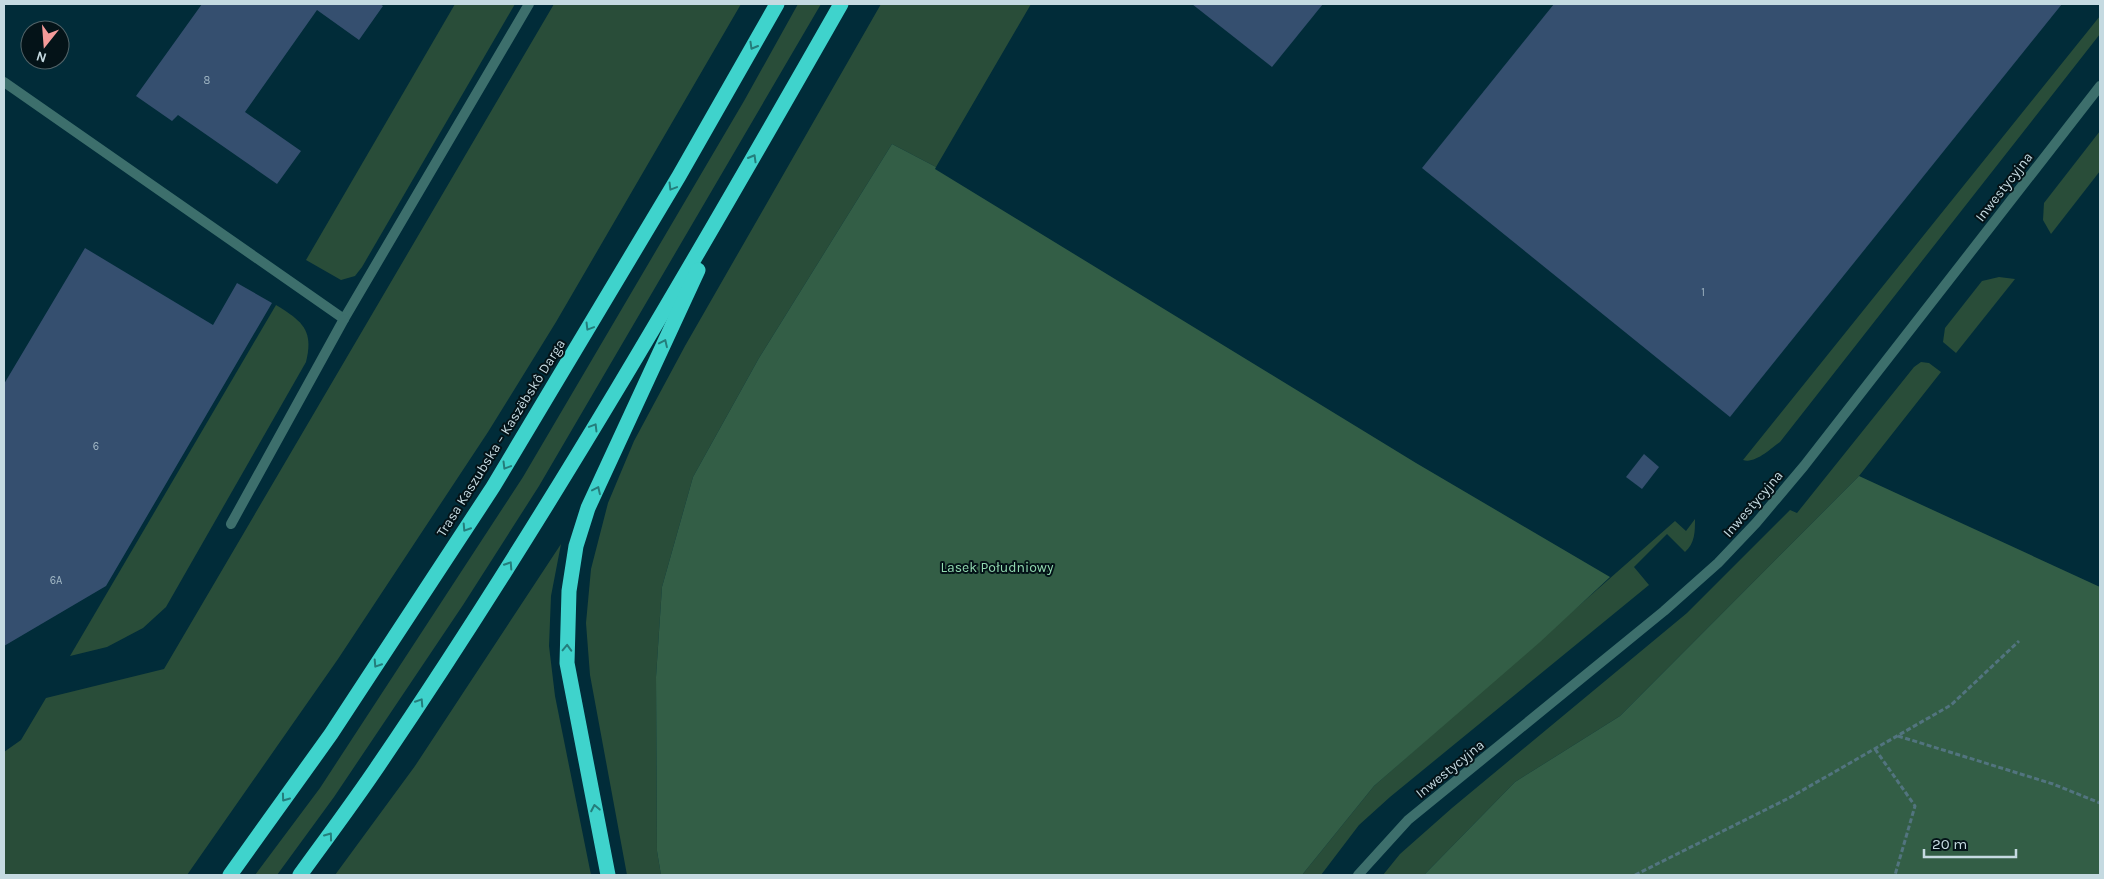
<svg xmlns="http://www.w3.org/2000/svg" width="2104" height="879" font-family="Karla,sans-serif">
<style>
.green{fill:#294d39}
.forest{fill:#335e46}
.building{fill:#354f6f}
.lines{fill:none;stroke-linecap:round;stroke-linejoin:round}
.path{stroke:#52747f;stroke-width:3;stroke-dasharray:5 2.5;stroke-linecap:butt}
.lane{stroke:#3d6f6c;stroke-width:10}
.street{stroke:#3d6f6c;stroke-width:10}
.highway{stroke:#3fd3cc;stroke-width:15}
.oneway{stroke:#247d7b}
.labels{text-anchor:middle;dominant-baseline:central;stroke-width:4;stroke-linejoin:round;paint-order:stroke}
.number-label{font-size:11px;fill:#a1b7c4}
.street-label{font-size:14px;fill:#c5dae1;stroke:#041318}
.park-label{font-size:14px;fill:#92d9b0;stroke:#041318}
</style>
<rect width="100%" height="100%" fill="#012c39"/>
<!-- green -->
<g class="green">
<polygon points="455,4 515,4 362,267 355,276 341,280 306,260"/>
<polygon points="554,4 741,4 556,322 488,432 338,659 187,875 4,875 4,752 21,740 46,698 164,669"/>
<polygon points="798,4 821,4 539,486 463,605 334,797 277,875 255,875 320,788 523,477 744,101"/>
<polygon points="881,4 1031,4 936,167 892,144 759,358 693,477 662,587 656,677 657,851 661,875 627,875 590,675 586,623 591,569 608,503 634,441 685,346"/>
<path d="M2100,16V34L1780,442C1770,449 1755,464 1743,460Z"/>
<polygon points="2100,131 2100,171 2051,234 2043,220 2044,203"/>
<polygon points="1999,277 2015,279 1956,353 1943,342 1945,328 1982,281"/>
<path d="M276,305C302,321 314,330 306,362L166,607L143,628L107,647L70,656Z"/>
<polygon points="1921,362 1929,363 1941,372 1859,476 1620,716 1515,782 1424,875 1383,875 1400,854 1452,808 1687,613 1790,510 1797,513 1914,367"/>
<path d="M1695,519C1695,532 1695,543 1685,552L1667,534L1634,567L1649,585L1390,797L1359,825L1321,875H1302L1374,786L1675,521L1686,531Z"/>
<polygon points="561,544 551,596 549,646 555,696 591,875 335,875 415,766"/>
</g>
<!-- forest -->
<g class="forest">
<polygon points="892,144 936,167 935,169 1416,463 1610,577 1540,642 1374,786 1302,875 661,875 657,851 656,677 662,587 693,477 759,358"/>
<polygon points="1859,476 2100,587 2100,875 1424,875 1515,782 1620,716"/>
</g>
<!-- building -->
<g class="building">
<polygon points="202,4 380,4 383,6 359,40 317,10 245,112 301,151 277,184 178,115 172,121 136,96"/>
<polygon points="1192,4 1323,4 1272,67"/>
<polygon points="1554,4 2062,4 1730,417 1422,168"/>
<polygon points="85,248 213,325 237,283 272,303 106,586 4,646 4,384"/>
<polygon points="1644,454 1659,467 1642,489 1626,477"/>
</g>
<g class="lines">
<!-- path -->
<g class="path">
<polyline points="1898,736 2053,784 2100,803"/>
<polyline points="1875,749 1915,806 1895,875"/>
<polyline points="1635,875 1789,798 1951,705 2019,641"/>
</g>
<!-- lane -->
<g class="lane">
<polyline points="4,82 344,319 529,4"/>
<polyline points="231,524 344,319"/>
</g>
<!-- street -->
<polyline class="street" points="1358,875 1408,820 1664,611 1718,563 1756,523 1804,466 2100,86"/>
<!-- highway -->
<g class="highway">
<polyline points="230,875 331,734 493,487 679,176 777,4"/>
<path d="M300,875C326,839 353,803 378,766C545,520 694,262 841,4"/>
<polyline points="608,875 567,663 569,591 576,546 588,508 698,270"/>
</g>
</g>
<!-- one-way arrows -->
<defs><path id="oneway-chevron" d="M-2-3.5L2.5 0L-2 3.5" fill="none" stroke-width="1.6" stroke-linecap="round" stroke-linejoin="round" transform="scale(1.25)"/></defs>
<g class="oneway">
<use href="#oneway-chevron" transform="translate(753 46) rotate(120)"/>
<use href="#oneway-chevron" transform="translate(753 158) rotate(-60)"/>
<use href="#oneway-chevron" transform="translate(672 187) rotate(121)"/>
<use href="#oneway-chevron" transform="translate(589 327) rotate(121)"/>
<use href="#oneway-chevron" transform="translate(664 343) rotate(-65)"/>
<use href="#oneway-chevron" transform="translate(594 427) rotate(-59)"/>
<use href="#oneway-chevron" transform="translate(506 466) rotate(121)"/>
<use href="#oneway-chevron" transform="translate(597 490) rotate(-65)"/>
<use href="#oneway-chevron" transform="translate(466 528) rotate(123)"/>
<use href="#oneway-chevron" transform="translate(509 565) rotate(-57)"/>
<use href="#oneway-chevron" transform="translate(567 648) rotate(-88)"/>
<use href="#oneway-chevron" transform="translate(377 664) rotate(123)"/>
<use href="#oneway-chevron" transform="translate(420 702) rotate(-57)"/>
<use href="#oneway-chevron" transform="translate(285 798) rotate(126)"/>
<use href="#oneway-chevron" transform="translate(595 808) rotate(-101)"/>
<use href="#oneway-chevron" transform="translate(329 836) rotate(-54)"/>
</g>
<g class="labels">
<!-- number labels -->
<g class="number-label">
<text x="207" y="80">8</text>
<text x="1703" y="292">1</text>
<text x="96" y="446">6</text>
<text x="56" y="580">6A</text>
</g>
<!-- street labels -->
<g class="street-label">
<text transform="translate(2004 187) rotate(-52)">Inwestycyjna</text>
<text transform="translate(501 438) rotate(-58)">Trasa Kaszubska – Kaszëbskô Darga</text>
<text transform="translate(1753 504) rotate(-49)">Inwestycyjna</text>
<text transform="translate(1450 769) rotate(-39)">Inwestycyjna</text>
</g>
<!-- park labels -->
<g class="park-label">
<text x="997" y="567">Lasek Południowy</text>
</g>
</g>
<!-- border -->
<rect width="2104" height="879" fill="none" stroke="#c5dae1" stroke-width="10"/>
<!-- north arrow -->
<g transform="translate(45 45) rotate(197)"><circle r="24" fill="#041318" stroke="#516368"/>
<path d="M0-4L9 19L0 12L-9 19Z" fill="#f59b9a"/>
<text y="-8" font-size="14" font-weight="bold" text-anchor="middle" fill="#c5dae1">N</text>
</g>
<!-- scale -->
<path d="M1924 849v8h92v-8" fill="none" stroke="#c5dae1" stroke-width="2.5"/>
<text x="1932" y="849" font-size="15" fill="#c5dae1" stroke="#041318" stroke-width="4" paint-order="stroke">20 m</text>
</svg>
